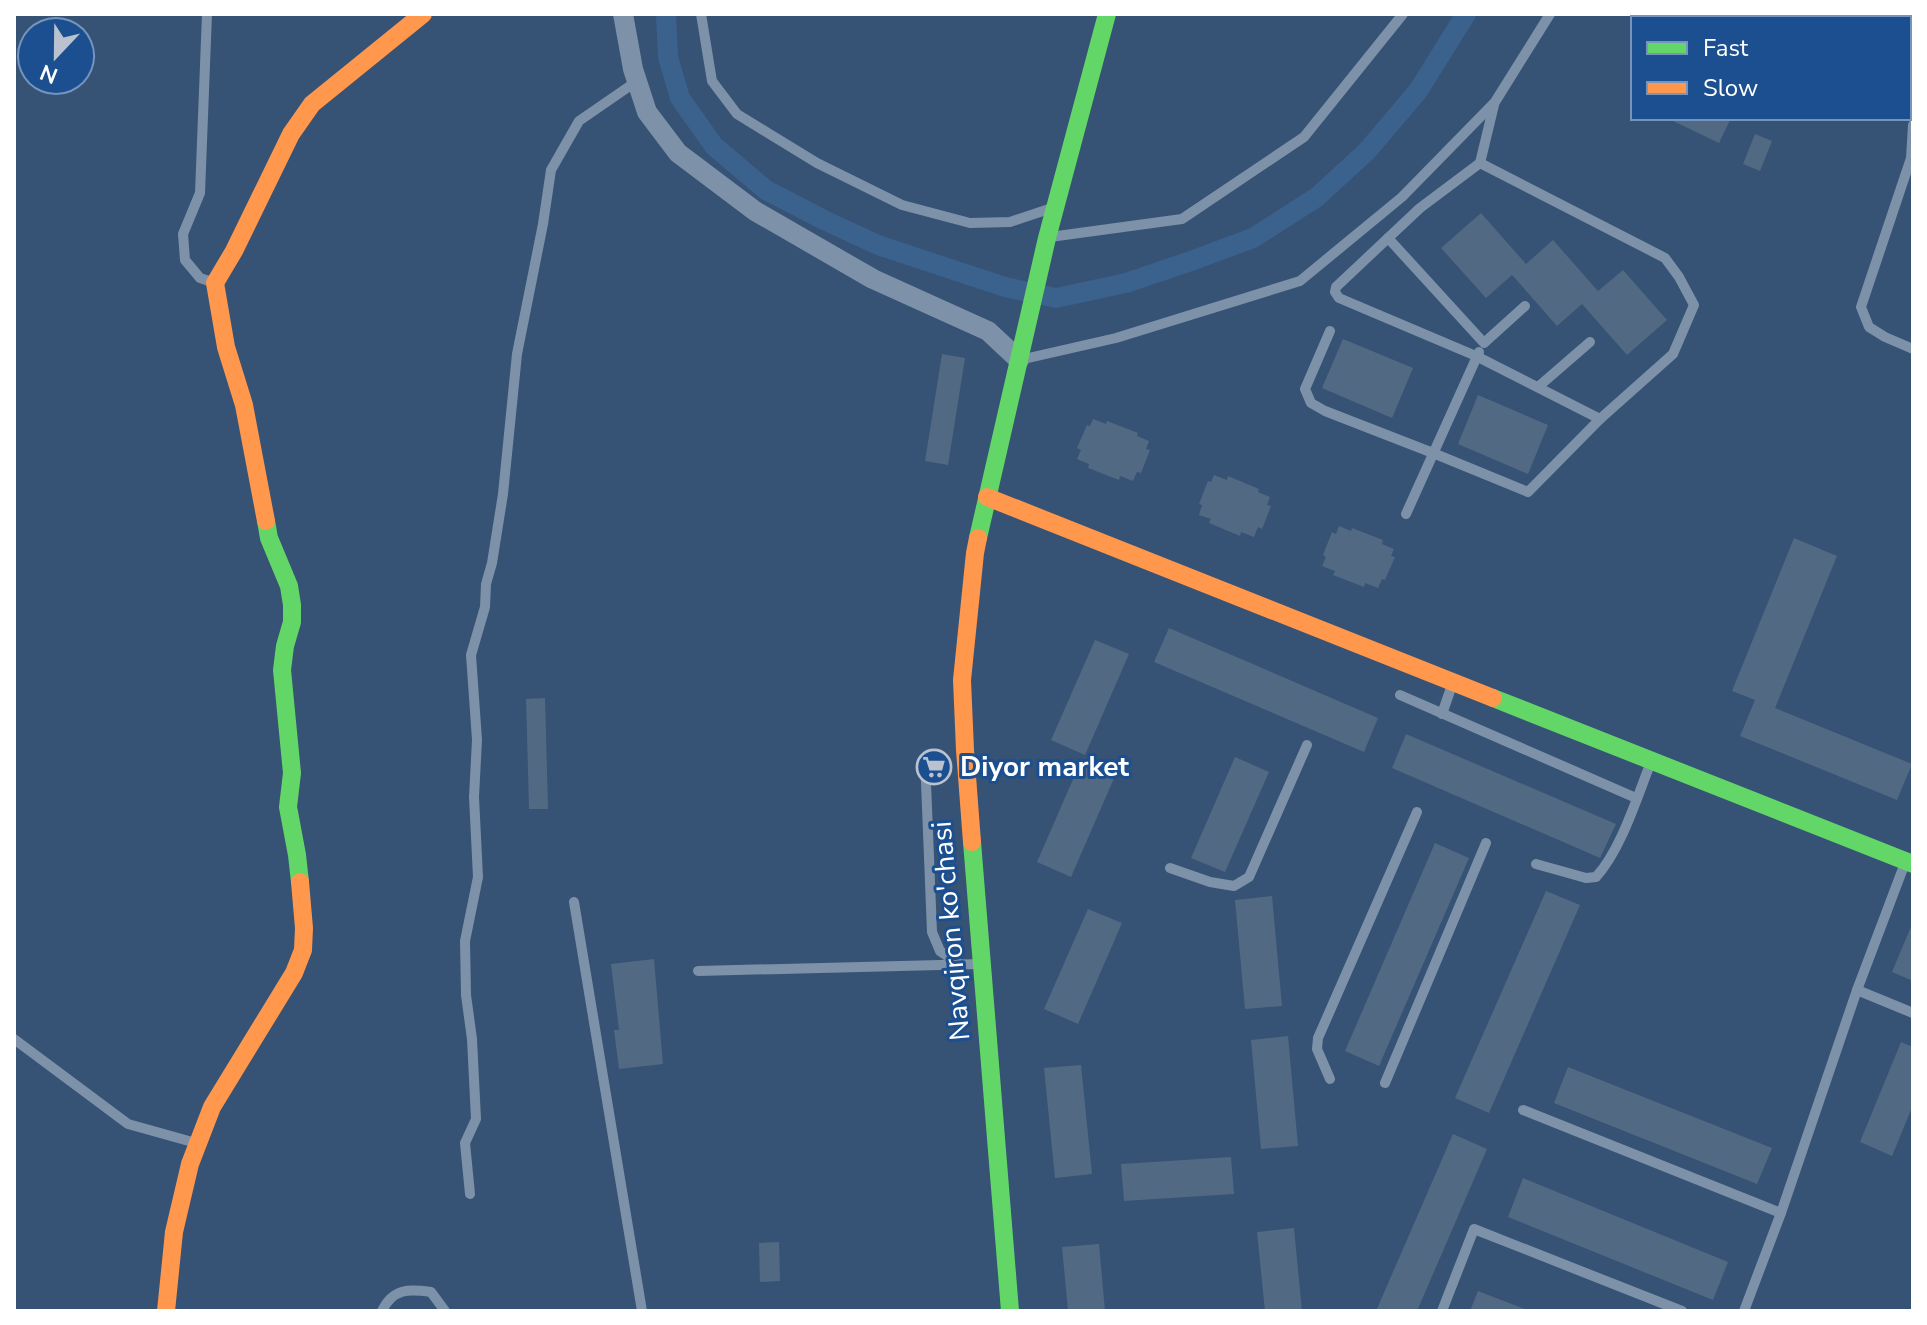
<svg xmlns="http://www.w3.org/2000/svg" width="1927" height="1325" font-family="'Nunito Sans',sans-serif">
<style>
.lines{fill:none;stroke-linecap:round;stroke-linejoin:round}
.canal{stroke:#3b618d;stroke-width:20}
.building{fill:#526984}
.lane{stroke:#7d92a8;stroke-width:10}
.street{stroke:#7d92a8;stroke-width:20}
.fast{stroke:#63d668;stroke-width:18}
.slow{stroke:#ff974d;stroke-width:18}
.labels{text-anchor:middle;dominant-baseline:central;stroke-width:6;stroke-linejoin:round;paint-order:stroke}
.poi-label{font-size:28px;font-weight:bold;fill:#fff;stroke:#1b4f8f;text-anchor:start}
.street-label{font-size:28px;fill:#fff;stroke:#1b4f8f}
</style>
<rect width="100%" height="100%" fill="#365274"/>
<g class="lines">
<!-- canal -->
<polyline class="canal" points="666,14 668,57 680,98 714,146 766,190 824,220 878,245 1005,287 1056,298 1126,283 1191,261 1253,238 1317,197 1367,151 1418,91 1466,14"/>
</g>
<!-- building -->
<g class="building">
<polygon points="1667,118 1731,118 1719,143"/>
<polygon points="1755,134 1772,141 1760,171 1743,164"/>
<polygon points="1481,213 1526,264 1553,240 1598,291 1623,270 1667,320 1627,355 1582,304 1557,326 1512,275 1486,298 1441,248"/>
<polygon points="1343,339 1413,368 1392,418 1322,388"/>
<polygon points="942,354 965,358 948,465 925,461"/>
<polygon points="1478,395 1548,425 1528,474 1458,444"/>
<polygon points="1093,419 1106,424 1107,421 1138,433 1137,436 1149,441 1146,449 1150,450 1141,473 1137,472 1133,481 1120,476 1119,480 1088,468 1089,464 1077,459 1081,450 1077,448 1087,425 1090,426"/>
<polygon points="1214,475 1227,480 1228,476 1259,489 1258,492 1270,497 1267,505 1271,506 1262,529 1258,527 1254,537 1241,532 1240,536 1209,523 1211,519 1199,515 1202,505 1199,504 1208,481 1211,482"/>
<polygon points="1339,526 1351,531 1352,528 1383,540 1382,544 1394,549 1391,556 1395,557 1385,580 1382,579 1378,588 1365,583 1364,587 1333,575 1335,571 1322,566 1326,557 1323,555 1332,532 1336,534"/>
<polygon points="1794,538 1837,556 1775,708 1912,764 1897,800 1740,736 1755,700 1732,691"/>
<polygon points="1169,628 1378,718 1364,752 1154,662"/>
<polygon points="1095,640 1129,654 1085,755 1051,740"/>
<polygon points="545,698 548,809 529,809 526,699"/>
<polygon points="1406,734 1616,824 1600,858 1392,768"/>
<polygon points="1235,757 1269,772 1225,872 1191,858"/>
<polygon points="1081,761 1115,776 1071,877 1037,862"/>
<polygon points="1435,843 1469,858 1379,1066 1345,1051"/>
<polygon points="1546,891 1580,905 1489,1113 1455,1098"/>
<polygon points="1272,896 1282,1006 1245,1009 1235,900"/>
<polygon points="1088,909 1122,923 1078,1024 1044,1009"/>
<polygon points="1913,922 1913,981 1892,972"/>
<polygon points="654,959 663,1064 619,1069 614,1030 619,1030 611,964"/>
<polygon points="1288,1036 1298,1146 1261,1149 1251,1040"/>
<polygon points="1901,1042 1913,1047 1913,1105 1892,1156 1860,1142"/>
<polygon points="1081,1065 1092,1174 1055,1178 1044,1068"/>
<polygon points="1568,1067 1772,1148 1757,1184 1554,1103"/>
<polygon points="1453,1134 1487,1149 1417,1311 1376,1311"/>
<polygon points="1231,1157 1234,1194 1124,1201 1121,1164"/>
<polygon points="1523,1178 1728,1262 1713,1300 1508,1217"/>
<polygon points="1294,1228 1302,1311 1265,1311 1257,1232"/>
<polygon points="779,1242 780,1281 760,1282 759,1243"/>
<polygon points="1099,1244 1105,1311 1068,1311 1062,1247"/>
<polygon points="1478,1291 1527,1310 1526,1311 1470,1311"/>
</g>
<g class="lines">
<!-- lane -->
<g class="lane">
<polyline points="207,14 200,193 183,234 185,260 200,278 212,282"/>
<polyline points="701,14 712,81 737,114 817,163 902,205 970,223 1010,222 1049,209"/>
<polyline points="1494,105 1480,163 1420,208 1336,287 1335,292 1339,298 1476,356 1600,419"/>
<polyline points="1913,125 1911,158 1861,307 1869,327 1885,337 1913,349"/>
<polyline points="1050,237 1182,219 1304,137 1403,14"/>
<polyline points="1388,238 1484,343 1525,306"/>
<polyline points="1330,331 1305,389 1311,403 1325,411 1433,453 1528,492 1600,419 1673,354 1694,305 1679,277 1665,258 1480,163"/>
<polyline points="1024,359 1116,338 1300,281 1402,197 1495,102 1550,14"/>
<polyline points="1538,387 1590,342"/>
<polyline points="1406,514 1479,352"/>
<polyline points="1400,695 1636,798"/>
<polyline points="1442,714 1452,685"/>
<polyline points="925,758 932,932 940,951 959,964"/>
<path d="M1536,864L1586,878L1596,877C1621,850 1637,797 1651,762"/>
<polyline points="1170,868 1210,882 1234,886 1249,877 1307,745"/>
<polyline points="574,902 642,1311"/>
<polyline points="698,971 980,964"/>
<polyline points="1857,990 1913,1013"/>
<polyline points="14,1039 128,1124 196,1143"/>
<polyline points="1330,1079 1317,1049 1318,1038 1417,812"/>
<polyline points="1385,1083 1486,843"/>
<polyline points="1523,1110 1781,1213"/>
<polyline points="470,1194 465,1143 476,1119 472,1039 466,995 465,941 478,877 474,797 477,740 471,655 485,607 486,584 492,563 503,494 517,354 543,224 551,170 579,121 637,81"/>
<path d="M382,1311C393,1288 409,1289 431,1292L445,1311"/>
<polyline points="1442,1311 1474,1229 1682,1311"/>
<polyline points="1744,1311 1781,1213 1857,990 1905,863"/>
</g>
<!-- street -->
<polyline class="street" points="623,14 633,69 647,112 678,153 755,211 873,279 988,331 1019,360"/>
<!-- fast -->
<g class="fast">
<polyline points="266,521 269,538 289,586 292,605 292,622 285,646 282,670 292,773 288,807 297,855 300,882"/>
<polyline points="978,538 1047,238 1107,14"/>
<polyline points="1493,698 1913,864"/>
<polyline points="972,842 1010,1311"/>
</g>
<!-- slow -->
<g class="slow">
<polyline points="987,497 1493,698"/>
<polyline points="266,521 244,405 226,347 215,283 234,251 291,134 312,104 423,14"/>
<polyline points="972,842 965,750 962,680 975,553 978,538"/>
<polyline points="166,1311 174,1232 190,1164 212,1107 294,973 303,950 304,928 300,882"/>
</g>
</g>
<!-- icons -->
<defs>
<g id="supermarket-ring" transform="scale(1.8)"><circle r="9.5" fill="#1b4f8f" stroke="#b9c2ce" stroke-width="1.5"/><path d="M-6-5.5h2.5l.6 2H6L4.5 2H-2.5L-4.4-4H-6ZM-1.5 3.2a1.3 1.3 0 1 0 .1 0ZM3 3.2a1.3 1.3 0 1 0 .1 0Z" fill="#b9c2ce"/></g>
</defs>
<g fill-rule="evenodd">
<use href="#supermarket-ring" x="934" y="767"/>
</g>
<g class="labels">
<!-- poi labels -->
<g class="poi-label">
<text x="960" y="767">Diyor market</text>
</g>
<!-- street labels -->
<g class="street-label">
<text transform="translate(951 931) rotate(-95)">Navqiron ko'chasi</text>
</g>
</g>
<!-- border -->
<rect width="1927" height="1325" fill="none" stroke="#ffffff" stroke-width="32"/>
<!-- legend -->
<rect x="1631" y="16" width="280" height="104" fill="#1b4f8f" stroke="#7695bc" stroke-width="2"/>
<rect x="1647" y="42" width="40" height="12" fill="#63d668" stroke="#7695bc" stroke-width="2"/>
<text x="1703" y="56" font-size="24" fill="#ffffff">Fast</text>
<rect x="1647" y="82" width="40" height="12" fill="#ff974d" stroke="#7695bc" stroke-width="2"/>
<text x="1703" y="96" font-size="24" fill="#ffffff">Slow</text>
<!-- north arrow -->
<g transform="translate(56 56) rotate(202)"><circle r="38" fill="#1b4f8f" stroke="#7695bc" stroke-width="2"/>
<path d="M0-6L14 30L0 20L-14 30Z" fill="#b9c2ce"/>
<text y="-12" font-size="22" font-weight="bold" text-anchor="middle" fill="#ffffff">N</text>
</g>
</svg>
